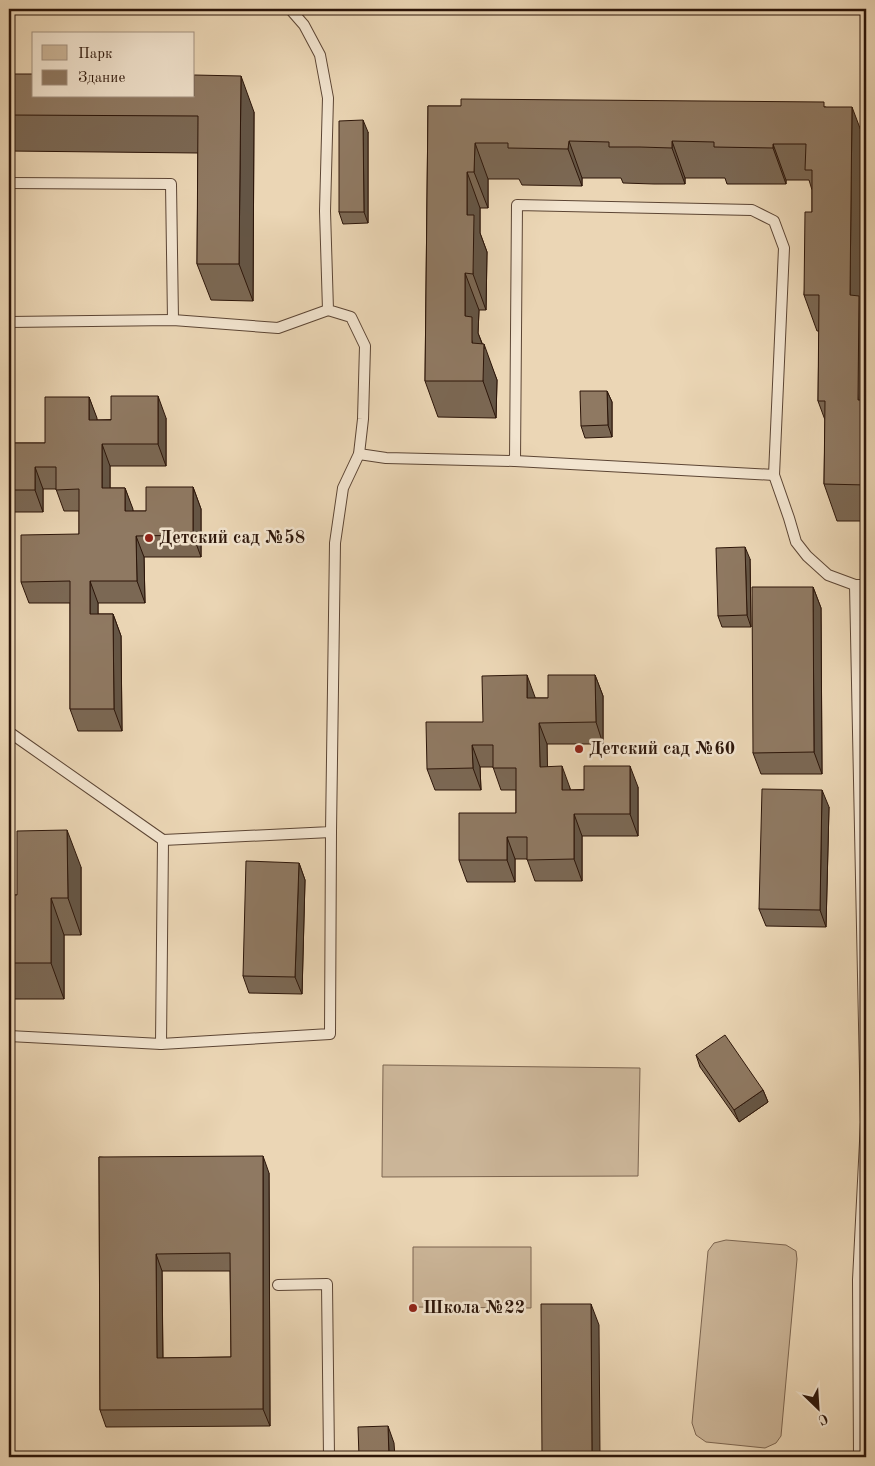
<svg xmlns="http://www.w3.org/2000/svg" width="875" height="1466" font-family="'Old Standard TT',serif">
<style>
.green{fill:#cbb598;stroke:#7c6550}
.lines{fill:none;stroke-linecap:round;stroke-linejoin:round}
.lane-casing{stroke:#5c4534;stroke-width:12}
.lane{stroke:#f2e4cf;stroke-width:10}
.wall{fill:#7b6854;stroke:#2c1509;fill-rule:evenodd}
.shaded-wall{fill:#645545;stroke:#2c1509}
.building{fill:#8f7962;stroke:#2c1509;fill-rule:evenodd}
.poi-dot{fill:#8f2418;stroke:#f2e4cf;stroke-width:2}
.labels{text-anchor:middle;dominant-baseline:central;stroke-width:5;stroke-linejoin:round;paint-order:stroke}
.poi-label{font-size:18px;font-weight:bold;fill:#2c1509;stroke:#f2e4cf;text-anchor:start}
</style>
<rect width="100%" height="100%" fill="#ebd6b5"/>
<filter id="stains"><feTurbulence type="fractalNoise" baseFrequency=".004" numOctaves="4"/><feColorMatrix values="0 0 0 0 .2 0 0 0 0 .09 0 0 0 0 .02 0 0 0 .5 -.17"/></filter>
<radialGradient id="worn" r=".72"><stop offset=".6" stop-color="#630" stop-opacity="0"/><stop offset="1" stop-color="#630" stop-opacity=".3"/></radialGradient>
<!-- green -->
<g class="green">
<polygon points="383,1065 640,1068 638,1176 382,1177"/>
<polygon points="726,1240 786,1245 796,1251 797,1259 781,1436 776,1443 765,1448 706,1442 696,1435 692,1423 708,1251 714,1243"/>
<polygon points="413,1247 531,1247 531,1308 413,1307"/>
</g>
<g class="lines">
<!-- lane casing -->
<g class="lane-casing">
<g id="lane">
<polyline points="9,183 171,184 173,320"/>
<polyline points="9,322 173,320 278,328 328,310"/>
<polyline points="359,454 386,458 515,461 517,205 752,210 774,221 784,248 774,475 789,518 796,542 807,556 828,575 855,585 866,585"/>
<polyline points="515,461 774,475"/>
<polyline points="855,585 866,1122 858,1280 859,1457"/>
<polyline points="9,732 163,840 331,832 335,543 343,488 359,454 363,419 365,346 351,317 328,310 325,211 328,98 320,55 304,25 290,9"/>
<polyline points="9,1036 161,1044 330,1034 331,832"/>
<polyline points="161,1044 163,840"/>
<polyline points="278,1285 327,1284 329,1457"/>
</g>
</g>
<!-- lane -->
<use href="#lane" class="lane"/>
</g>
<!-- wall -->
<g class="wall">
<polygon points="9,74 254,112 253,301 211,300 197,264 198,153 9,151"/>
<polygon points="428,106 826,107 866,144 864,308 866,315 866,521 837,521 824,484 825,420 818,401 819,331 817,331 804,295 812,212 812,190 809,180 786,180 786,184 727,184 725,178 685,178 685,184 654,184 623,183 621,178 582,178 582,186 522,185 519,179 488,179 488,208 480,208 480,233 487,252 486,310 479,310 478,333 497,380 496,418 438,417 425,381"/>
<polygon points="368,132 368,223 343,224 339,212"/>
<polygon points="607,391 612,402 612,437 585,438 581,426"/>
<polygon points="89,397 97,420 166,418 166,466 110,466 110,488 125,488 133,511 146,511 193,487 201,509 201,557 144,557 145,603 98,603 98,614 113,614 121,636 122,731 78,731 70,709 70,603 29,603 21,582 79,534 79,511 64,511 56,489 43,489 43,512 9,512 9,443 45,443"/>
<polygon points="750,559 751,627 722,627 718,616"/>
<polygon points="813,587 821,608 822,774 761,774 753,753"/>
<polygon points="595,675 603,696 603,744 547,744 547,766 570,788 570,790 638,787 638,836 582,836 582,881 535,881 527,859 515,859 515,882 467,882 459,860 516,813 516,790 501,790 493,767 480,767 481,790 435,790 427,769 483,722 535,697 535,698 548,698"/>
<polygon points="829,807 826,927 766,926 759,909"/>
<polygon points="299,863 305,880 302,994 249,993 243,976"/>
<polygon points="81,867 81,935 64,935 64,999 13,999 9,988 9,895 17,895"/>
<polygon points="696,1055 763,1090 768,1102 739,1122 700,1067"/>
<path d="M99,1157L269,1173L270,1426L106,1427L100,1410ZM162,1271H230L231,1357L163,1358Z"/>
</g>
<!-- shaded-wall -->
<g class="shaded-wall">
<polygon points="241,76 254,112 253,301 239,264"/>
<polygon points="852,107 866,144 864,308 866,315 866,423 858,400 850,295"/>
<polygon points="363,120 368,132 368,223 364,212"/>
<polygon points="569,141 582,178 582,186 568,149"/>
<polygon points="672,141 685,178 685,184 672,148"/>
<polygon points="475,143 488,179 488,208 474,172"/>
<polygon points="773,144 786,180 786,184 773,148"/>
<polygon points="467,172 480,208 480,233 487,252 486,310 473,274 467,215"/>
<polygon points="465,273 479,310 478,333 484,349 484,344 497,380 496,418 483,381 465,316"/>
<polygon points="607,391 612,402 612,437 608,425"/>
<polygon points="158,396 166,418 166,466 158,444"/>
<polygon points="89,397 97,418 97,441 89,420"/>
<polygon points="102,444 110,466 110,510 102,488"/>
<polygon points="35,467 43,489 43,512 35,490"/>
<polygon points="193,487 201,509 201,557 193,535"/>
<polygon points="125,488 133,509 133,533 125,511"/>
<polygon points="136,536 144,557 145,603 137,581"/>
<polygon points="745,547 750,559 751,627 747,615"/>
<polygon points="90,581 98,603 98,636 90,614"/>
<polygon points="813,587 821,608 822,774 814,752"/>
<polygon points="113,614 121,636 122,731 114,709"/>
<polygon points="527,675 535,697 535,720 527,698"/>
<polygon points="595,675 603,696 603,744 596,722"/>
<polygon points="539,723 547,744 548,788 540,767"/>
<polygon points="472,745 480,767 481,790 473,768"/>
<polygon points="562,766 570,788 570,812 562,790"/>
<polygon points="630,766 638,787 638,836 630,814"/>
<polygon points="822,790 829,807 826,927 820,910"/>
<polygon points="574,814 582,836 582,881 574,859"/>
<polygon points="67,830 81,867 81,935 68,898"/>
<polygon points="507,837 515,859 515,882 507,860"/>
<polygon points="299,863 305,880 302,994 295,977"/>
<polygon points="51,898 64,935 64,999 51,963"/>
<polygon points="763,1090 768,1102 739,1122 734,1110"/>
<polygon points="263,1156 269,1173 270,1426 263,1409"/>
<polygon points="156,1254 162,1271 163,1375 157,1358"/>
<polygon points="591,1304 599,1325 600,1457 592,1457"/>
<polygon points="388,1426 394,1443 395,1457 389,1457"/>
</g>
<!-- building -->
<g class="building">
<polygon points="9,74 34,74 34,96 194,96 194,75 241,76 239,264 197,264 198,116 9,115"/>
<polygon points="461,99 824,102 824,107 852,107 850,295 859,296 858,400 866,400 866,485 824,484 825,401 818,401 819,295 804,295 805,212 812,212 812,170 805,170 806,144 773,144 773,148 714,147 714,142 672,141 672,148 640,147 609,147 609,142 569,141 568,149 508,148 508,143 475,143 474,172 467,172 467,215 474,215 473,274 465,273 465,316 472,317 472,343 484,344 483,381 425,381 428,106 461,106"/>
<polygon points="363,120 364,212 339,212 339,121"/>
<polygon points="580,391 607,391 608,425 581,426"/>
<polygon points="111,396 158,396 158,444 102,444 102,488 125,488 125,511 146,511 146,487 193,487 193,535 136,536 137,581 90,581 90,614 113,614 114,709 70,709 70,581 21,582 21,535 79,534 79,489 56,490 56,467 35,467 35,490 9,490 9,443 45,443 45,397 89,397 89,420 111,420"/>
<polygon points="745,547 747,615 718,616 716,548"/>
<polygon points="752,587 813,587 814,752 753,753"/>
<polygon points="527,675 527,698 548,698 548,675 595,675 596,722 539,723 540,767 562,766 562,790 584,790 584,766 630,766 630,814 574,814 574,859 527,860 527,837 507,837 507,860 459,860 459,813 516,813 516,768 493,768 493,745 472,745 473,768 427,769 426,722 483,722 482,676"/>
<polygon points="762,789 822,790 820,910 759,909"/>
<polygon points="67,830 68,898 51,898 51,963 9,963 9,895 17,895 17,831"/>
<polygon points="246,861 299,863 295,977 243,976"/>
<polygon points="725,1035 763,1090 734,1110 696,1055"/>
<path d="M263,1156V1409L100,1410L99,1157ZM230,1253L231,1357L157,1358L156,1254Z"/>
<polygon points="541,1304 591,1304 592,1457 542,1457"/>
<polygon points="388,1426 389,1457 359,1457 358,1427"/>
</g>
<!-- markers -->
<g class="poi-dot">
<circle cx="149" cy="538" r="5"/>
<circle cx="579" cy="749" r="5"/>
<circle cx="413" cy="1308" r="5"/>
</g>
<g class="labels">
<!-- poi labels -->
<g class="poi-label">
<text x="159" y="538">Детский сад №58</text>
<text x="589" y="749">Детский сад №60</text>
<text x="423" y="1308">Школа №22</text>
</g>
</g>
<!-- margin -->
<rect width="875" height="1466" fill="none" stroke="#ebd6b5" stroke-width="30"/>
<rect x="10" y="10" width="855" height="1446" fill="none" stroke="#2c1509" stroke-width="2.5"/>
<rect x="15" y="15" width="845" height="1436" fill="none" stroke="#2c1509"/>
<!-- legend -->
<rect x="32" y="32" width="162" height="65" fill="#f2e4cf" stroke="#a39180"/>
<rect x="42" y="45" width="25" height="15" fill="#cbb598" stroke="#a39180"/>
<text x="78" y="58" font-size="15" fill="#2c1509">Парк</text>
<rect x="42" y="70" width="25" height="15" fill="#8f7962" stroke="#a39180"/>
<text x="78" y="82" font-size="15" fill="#2c1509">Здание</text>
<!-- north arrow -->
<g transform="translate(818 1408) rotate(155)" stroke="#f2e4cf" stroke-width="4" paint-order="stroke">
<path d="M0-4L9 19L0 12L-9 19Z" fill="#2c1509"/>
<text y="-8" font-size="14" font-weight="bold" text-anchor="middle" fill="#2c1509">С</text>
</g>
<rect width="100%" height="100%" filter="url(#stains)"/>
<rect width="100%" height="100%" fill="url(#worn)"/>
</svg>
